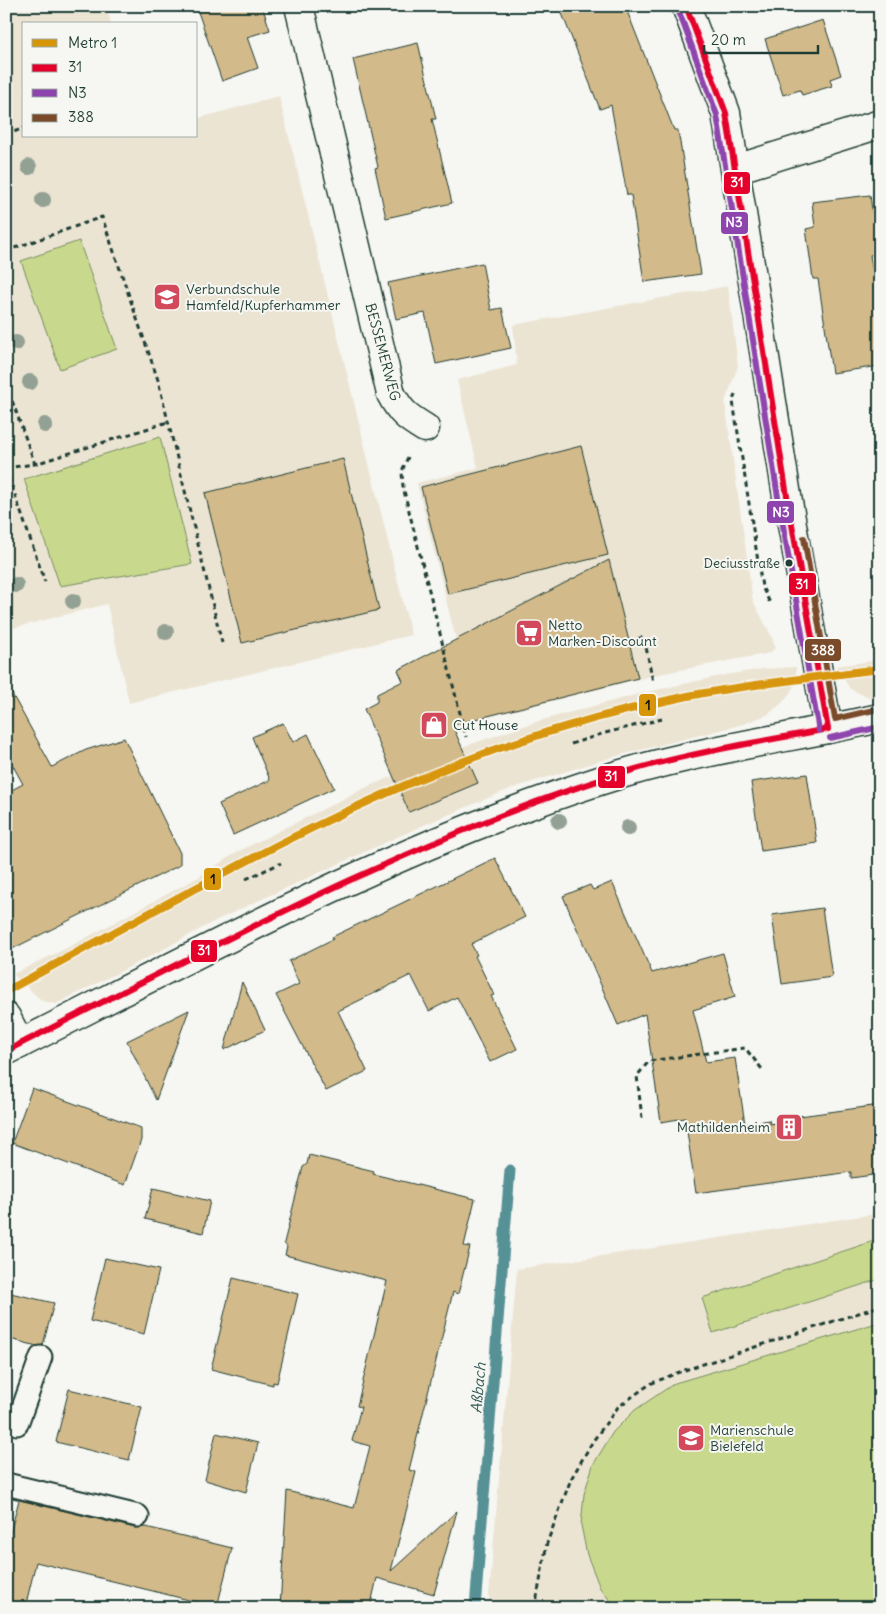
<svg xmlns="http://www.w3.org/2000/svg" width="886" height="1614" font-family="Delius,sans-serif">
<style>
.built{fill:#ece4d3}
.green{fill:#c8d98d;stroke:#748b60}
.lines{fill:none;stroke-linecap:round;stroke-linejoin:round}
.stream{stroke:#569196;stroke-width:11}
.building{fill:#d3ba8a;stroke:#1f3d34}
.service-casing{stroke:#1f3d34;stroke-width:25}
.minor-casing{stroke:#1f3d34;stroke-width:31}
.path{stroke:#1f3d34;stroke-width:3;stroke-dasharray:5 4;stroke-linecap:butt}
.service{stroke:#f6f6f2;stroke-width:21}
.minor{stroke:#f6f6f2;stroke-width:28}
.bus-1-casing{stroke:#f6f6f2;stroke-width:10}
.bus-2-casing{stroke:#f6f6f2;stroke-width:10}
.bus-3-casing{stroke:#f6f6f2;stroke-width:10}
.bus-1{stroke:#e4002b;stroke-width:6}
.bus-2{stroke:#8e44ad;stroke-width:6}
.bus-3{stroke:#7a4b2a;stroke-width:6}
.metro-1-casing{stroke:#f6f6f2;stroke-width:11}
.metro-1{stroke:#d79608;stroke-width:8}
.tree{fill:#92a193}
.bus-dot{fill:#1f3d34;stroke:#f6f6f2;stroke-width:2}
.labels{text-anchor:middle;dominant-baseline:central;stroke-width:4;stroke-linejoin:round;paint-order:stroke}
.bus-label{font-size:13px;fill:#1f3d34;stroke:#f6f6f2;text-anchor:end}
.poi-label{font-size:14px;fill:#1f3d34;stroke:#f6f6f2;text-anchor:start}
.street-label{font-size:14px;fill:#1f3d34;stroke:#f6f6f2}
.water-label{font-size:15px;font-style:italic;fill:#315955;stroke:#f6f6f2}
.line-badge{stroke:#f6f6f2;stroke-width:2}
.badge-label{font-size:14px;text-anchor:middle;font-weight:bold;fill:#fff}
.pale-badge-label{font-size:14px;text-anchor:middle;font-weight:bold;fill:#111}
</style>
<rect width="100%" height="100%" fill="#f6f6f2"/>
<filter id="ink" filterUnits="userSpaceOnUse"><feTurbulence type="fractalNoise" baseFrequency=".02" numOctaves="2"/><feDisplacementMap in="SourceGraphic" scale="10" xChannelSelector="R" yChannelSelector="G"/><feConvolveMatrix kernelMatrix="1 2 1 2 8 2 1 2 1" color-interpolation-filters="sRGB"/></filter>
<g filter="url(#ink)">
<!-- built -->
<g class="built">
<polygon points="6,6 106,6 111,24 24,24 24,136 196,136 196,119 279,96 411,635 129,703 107,604 6,630"/>
<polygon points="728,286 738,366 725,402 753,601 772,637 775,648 770,653 659,674 476,720 417,483 478,468 457,380 517,365 513,325"/>
<polygon points="880,660 880,699 874,700 850,689 836,666"/>
<polygon points="796,667 796,682 790,693 781,704 767,715 740,725 609,758 510,789 426,824 260,900 215,921 153,955 56,1004 42,1001 13,974 69,947 197,878 237,852 367,787 465,746 542,720 642,693 725,675 763,669"/>
<polygon points="880,1213 880,1608 488,1608 517,1269"/>
</g>
<!-- green -->
<g class="green">
<polygon points="79,241 117,349 60,369 21,261"/>
<polygon points="160,437 192,564 60,586 24,479"/>
<polygon points="877,1240 880,1248 880,1279 713,1333 702,1298"/>
<polygon points="880,1322 880,1608 616,1608 600,1588 587,1555 581,1525 584,1494 593,1465 613,1432 635,1410 675,1383"/>
</g>
<g class="lines">
<!-- stream -->
<polyline class="stream" points="475,1608 510,1170"/>
</g>
<!-- building -->
<g class="building">
<polygon points="196,6 262,6 270,30 247,37 258,68 222,81"/>
<polygon points="559,6 625,6 674,130 678,130 701,274 644,282 631,195 627,195 611,105 600,109"/>
<polygon points="823,20 841,75 830,79 832,86 802,95 800,90 783,95 765,39"/>
<polygon points="418,43 436,119 432,119 452,203 386,218 375,168 378,167 353,59"/>
<polygon points="870,195 878,254 870,255 880,316 880,366 832,373 818,279 813,279 806,229 815,227 812,202"/>
<polygon points="482,263 491,310 502,308 511,348 436,364 425,313 396,319 388,283"/>
<polygon points="581,446 608,555 448,594 421,487"/>
<polygon points="343,459 379,610 242,643 205,493"/>
<polygon points="609,560 638,678 452,725 478,783 409,812 364,709 377,702 377,694 403,681 398,670"/>
<polygon points="6,683 52,767 86,750 124,738 180,853 180,865 6,952 6,793 23,784 6,753"/>
<polygon points="283,723 293,742 308,734 334,788 233,835 219,804 270,780 252,737"/>
<polygon points="807,774 817,843 761,851 751,782"/>
<polygon points="495,858 525,917 471,944 477,955 475,956 494,995 491,996 517,1049 490,1062 457,997 429,1011 411,975 338,1011 367,1071 326,1091 276,995 299,984 289,961 333,939 332,937"/>
<polygon points="612,882 652,973 723,953 735,997 693,1010 706,1062 735,1058 745,1124 769,1120 770,1124 800,1118 800,1116 880,1105 880,1174 851,1178 851,1172 696,1193 685,1118 661,1122 645,1014 618,1025 563,896 590,885 593,890"/>
<polygon points="822,908 832,977 782,984 772,915"/>
<polygon points="242,982 265,1030 224,1050"/>
<polygon points="189,1010 156,1100 127,1041"/>
<polygon points="32,1088 141,1128 141,1140 125,1185 12,1143"/>
<polygon points="309,1155 374,1171 373,1174 475,1199 464,1246 470,1247 458,1294 453,1292 409,1470 416,1472 391,1571 457,1511 434,1594 377,1578 370,1608 280,1608 287,1491 354,1508 370,1446 352,1441 361,1407 357,1406 387,1281 285,1255 287,1247 284,1243 303,1167 307,1164"/>
<polygon points="153,1188 210,1201 203,1233 145,1219"/>
<polygon points="105,1258 159,1270 144,1334 90,1321"/>
<polygon points="233,1278 298,1294 277,1383 273,1382 273,1385 211,1369"/>
<polygon points="6,1292 54,1303 43,1345 37,1346 6,1338"/>
<polygon points="69,1389 142,1407 129,1460 56,1442"/>
<polygon points="216,1433 258,1443 246,1492 205,1480"/>
<polygon points="19,1500 135,1528 146,1527 232,1548 217,1607 36,1562 25,1608 6,1608 6,1549"/>
</g>
<g class="lines">
<!-- service casing -->
<g class="service-casing">
<g id="service">
<polyline points="17,1424 41,1357"/>
<polyline points="6,1484 138,1516"/>
</g>
</g>
<!-- minor casing -->
<g class="minor-casing">
<g id="minor">
<path d="M299,6L391,394C401,413 407,417 425,428"/>
<polyline points="686,6 726,113 787,496 828,729"/>
<polyline points="736,169 880,124"/>
<polyline points="6,1017 20,1044"/>
<path d="M6,1051C200,953 392,848 599,781C690,751 786,739 880,718"/>
</g>
</g>
<!-- path -->
<g class="path">
<polyline points="6,135 24,128"/>
<polyline points="6,251 102,217 158,380 222,643"/>
<polyline points="6,384 35,464"/>
<polyline points="735,394 733,401 762,587 770,603"/>
<polyline points="408,457 402,471 403,487 466,737"/>
<polyline points="6,468 35,464 168,422"/>
<polyline points="6,469 45,582"/>
<polyline points="629,641 644,637 653,682"/>
<polyline points="571,744 605,733 662,719"/>
<polyline points="246,879 281,863"/>
<polyline points="642,1118 637,1076 649,1061 745,1048 762,1069"/>
<polyline points="535,1608 547,1543 571,1479 593,1441 618,1407 650,1384 682,1371 880,1306"/>
</g>
<!-- service -->
<use href="#service" class="service"/>
<!-- minor -->
<use href="#minor" class="minor"/>
<!-- bus-1 casing -->
<g class="bus-1-casing">
<g id="bus-1">
<polyline points="686,6 726,113 787,496 828,729"/>
<path d="M6,1051C119,994 231,935 346,882C440,839 536,798 636,769C699,751 764,741 828,729"/>
</g>
</g>
<!-- bus-2 casing -->
<g class="bus-2-casing">
<g id="bus-2">
<polyline points="678,9 717,115 778,497 819,731"/>
<polyline points="830,738 880,727"/>
</g>
</g>
<!-- bus-3 casing -->
<g class="bus-3-casing">
<polyline id="bus-3" points="804,538 835,719 878,709"/>
</g>
<!-- bus-1 -->
<use href="#bus-1" class="bus-1"/>
<!-- bus-2 -->
<use href="#bus-2" class="bus-2"/>
<!-- bus-3 -->
<use href="#bus-3" class="bus-3"/>
<!-- metro-1 casing -->
<g class="metro-1-casing">
<path id="metro-1" d="M6,991C167,905 325,810 497,749C559,727 623,709 688,696C751,684 816,677 880,669"/>
</g>
<!-- metro-1 -->
<use href="#metro-1" class="metro-1"/>
</g>
<!-- trees -->
<g class="tree">
<circle cx="29" cy="167" r="8"/>
<circle cx="43" cy="200" r="8"/>
<circle cx="16" cy="343" r="8"/>
<circle cx="30" cy="382" r="8"/>
<circle cx="45" cy="425" r="8"/>
<circle cx="16" cy="585" r="8"/>
<circle cx="73" cy="601" r="8"/>
<circle cx="166" cy="632" r="8"/>
<circle cx="559" cy="821" r="8"/>
<circle cx="628" cy="828" r="8"/>
</g>
</g>
<!-- icons -->
<defs>
<g id="school-square" transform="scale(1.4375)"><rect x="-9" y="-9" width="18" height="18" rx="4" fill="#d1495b" stroke="#f6f6f2"/><path d="M0-5L7-2L0 1L-7-2ZM-4 1L0 2.5L4 1V4Q0 6-4 4Z" fill="#fff"/></g>
<g id="supermarket-square" transform="scale(1.4375)"><rect x="-9" y="-9" width="18" height="18" rx="4" fill="#d1495b" stroke="#f6f6f2"/><path d="M-6-5.5h2.5l.6 2H6L4.5 2H-2.5L-4.4-4H-6ZM-1.5 3.2a1.3 1.3 0 1 0 .1 0ZM3 3.2a1.3 1.3 0 1 0 .1 0Z" fill="#fff"/></g>
<g id="shop-square" transform="scale(1.4375)"><rect x="-9" y="-9" width="18" height="18" rx="4" fill="#d1495b" stroke="#f6f6f2"/><path d="M-5-2.5h2.3a2.7 3.5 0 0 1 5.4 0H5L5.5 6h-11ZM-1.5-2.5h3a1.5 2.3 0 0 0-3 0Z" fill="#fff"/></g>
<g id="building-square" transform="scale(1.4375)"><rect x="-9" y="-9" width="18" height="18" rx="4" fill="#d1495b" stroke="#f6f6f2"/><path d="M-4-6H4V6H1V3H-1V6H-4ZM-2.5-4.3h1.7v1.8h-1.7ZM.8-4.3h1.7v1.8H.8ZM-2.5-1h1.7V.8h-1.7ZM.8-1h1.7V.8H.8Z" fill="#fff"/></g>
</defs>
<g fill-rule="evenodd">
<use href="#school-square" x="167" y="297"/>
<use href="#supermarket-square" x="529" y="633"/>
<use href="#shop-square" x="434" y="725"/>
<use href="#building-square" x="789" y="1127"/>
<use href="#school-square" x="691" y="1438"/>
</g>
<!-- markers -->
<circle class="bus-dot" cx="789" cy="563" r="4.5"/>
<g class="labels">
<!-- bus labels -->
<g class="bus-label">
<text x="780" y="563">Deciusstraße</text>
</g>
<!-- poi labels -->
<g class="poi-label">
<text x="186" y="289">Verbundschule<tspan x="186" dy="16">Hamfeld/Kupferhammer</tspan></text>
<text x="548" y="625">Netto<tspan x="548" dy="16">Marken-Discount</tspan></text>
<text x="453" y="725">Cut House</text>
<text x="770" y="1127" text-anchor="end">Mathildenheim</text>
<text x="710" y="1430">Marienschule<tspan x="710" dy="16">Bielefeld</tspan></text>
</g>
<!-- street labels -->
<g class="street-label">
<text transform="translate(383 352) rotate(75)">BESSEMERWEG</text>
</g>
<!-- water labels -->
<g class="water-label">
<text transform="translate(478 1388) rotate(-85)">Aßbach</text>
</g>
</g>
<g class="line-badge">
<rect x="723" y="171" width="28" height="24" rx="5" fill="#e4002b"/>
<rect x="720" y="211" width="29" height="24" rx="5" fill="#8e44ad"/>
<rect x="766" y="500" width="29" height="24" rx="5" fill="#8e44ad"/>
<rect x="788" y="572" width="29" height="24" rx="5" fill="#e4002b"/>
<rect x="804" y="638" width="38" height="24" rx="5" fill="#7a4b2a"/>
<rect x="638" y="693" width="19" height="24" rx="5" fill="#d79608"/>
<rect x="597" y="765" width="29" height="24" rx="5" fill="#e4002b"/>
<rect x="203" y="867" width="19" height="24" rx="5" fill="#d79608"/>
<rect x="190" y="939" width="28" height="24" rx="5" fill="#e4002b"/>
</g>
<g class="badge-label">
<text x="737" y="187">31</text>
<text x="734" y="227">N3</text>
<text x="781" y="517">N3</text>
<text x="802" y="589">31</text>
<text x="823" y="655">388</text>
<text x="611" y="781">31</text>
<text x="204" y="955">31</text>
</g>
<g class="pale-badge-label">
<text x="648" y="710">1</text>
<text x="213" y="884">1</text>
</g>
<!-- margin -->
<rect width="886" height="1614" fill="none" stroke="#f6f6f2" stroke-width="25"/>
<rect x="12" y="12" width="861" height="1589" fill="none" stroke="#1f3d34" stroke-width="2" filter="url(#ink)"/>
<!-- legend -->
<rect x="22" y="22" width="175" height="115" fill="#f6f6f2" stroke="#a0aca6"/>
<rect x="32" y="39" width="25" height="8" fill="#d79608" stroke="#a0aca6"/>
<text x="68" y="48" font-size="15" fill="#1f3d34">Metro 1</text>
<rect x="32" y="64" width="25" height="8" fill="#e4002b" stroke="#a0aca6"/>
<text x="68" y="72" font-size="15" fill="#1f3d34">31</text>
<rect x="32" y="89" width="25" height="8" fill="#8e44ad" stroke="#a0aca6"/>
<text x="68" y="98" font-size="15" fill="#1f3d34">N3</text>
<rect x="32" y="114" width="25" height="8" fill="#7a4b2a" stroke="#a0aca6"/>
<text x="68" y="122" font-size="15" fill="#1f3d34">388</text>
<!-- scale -->
<path d="M704 45v8h114v-8" fill="none" stroke="#1f3d34" stroke-width="2.5"/>
<text x="711" y="45" font-size="15" fill="#1f3d34" stroke="#f6f6f2" stroke-width="4" paint-order="stroke">20 m</text>
</svg>
